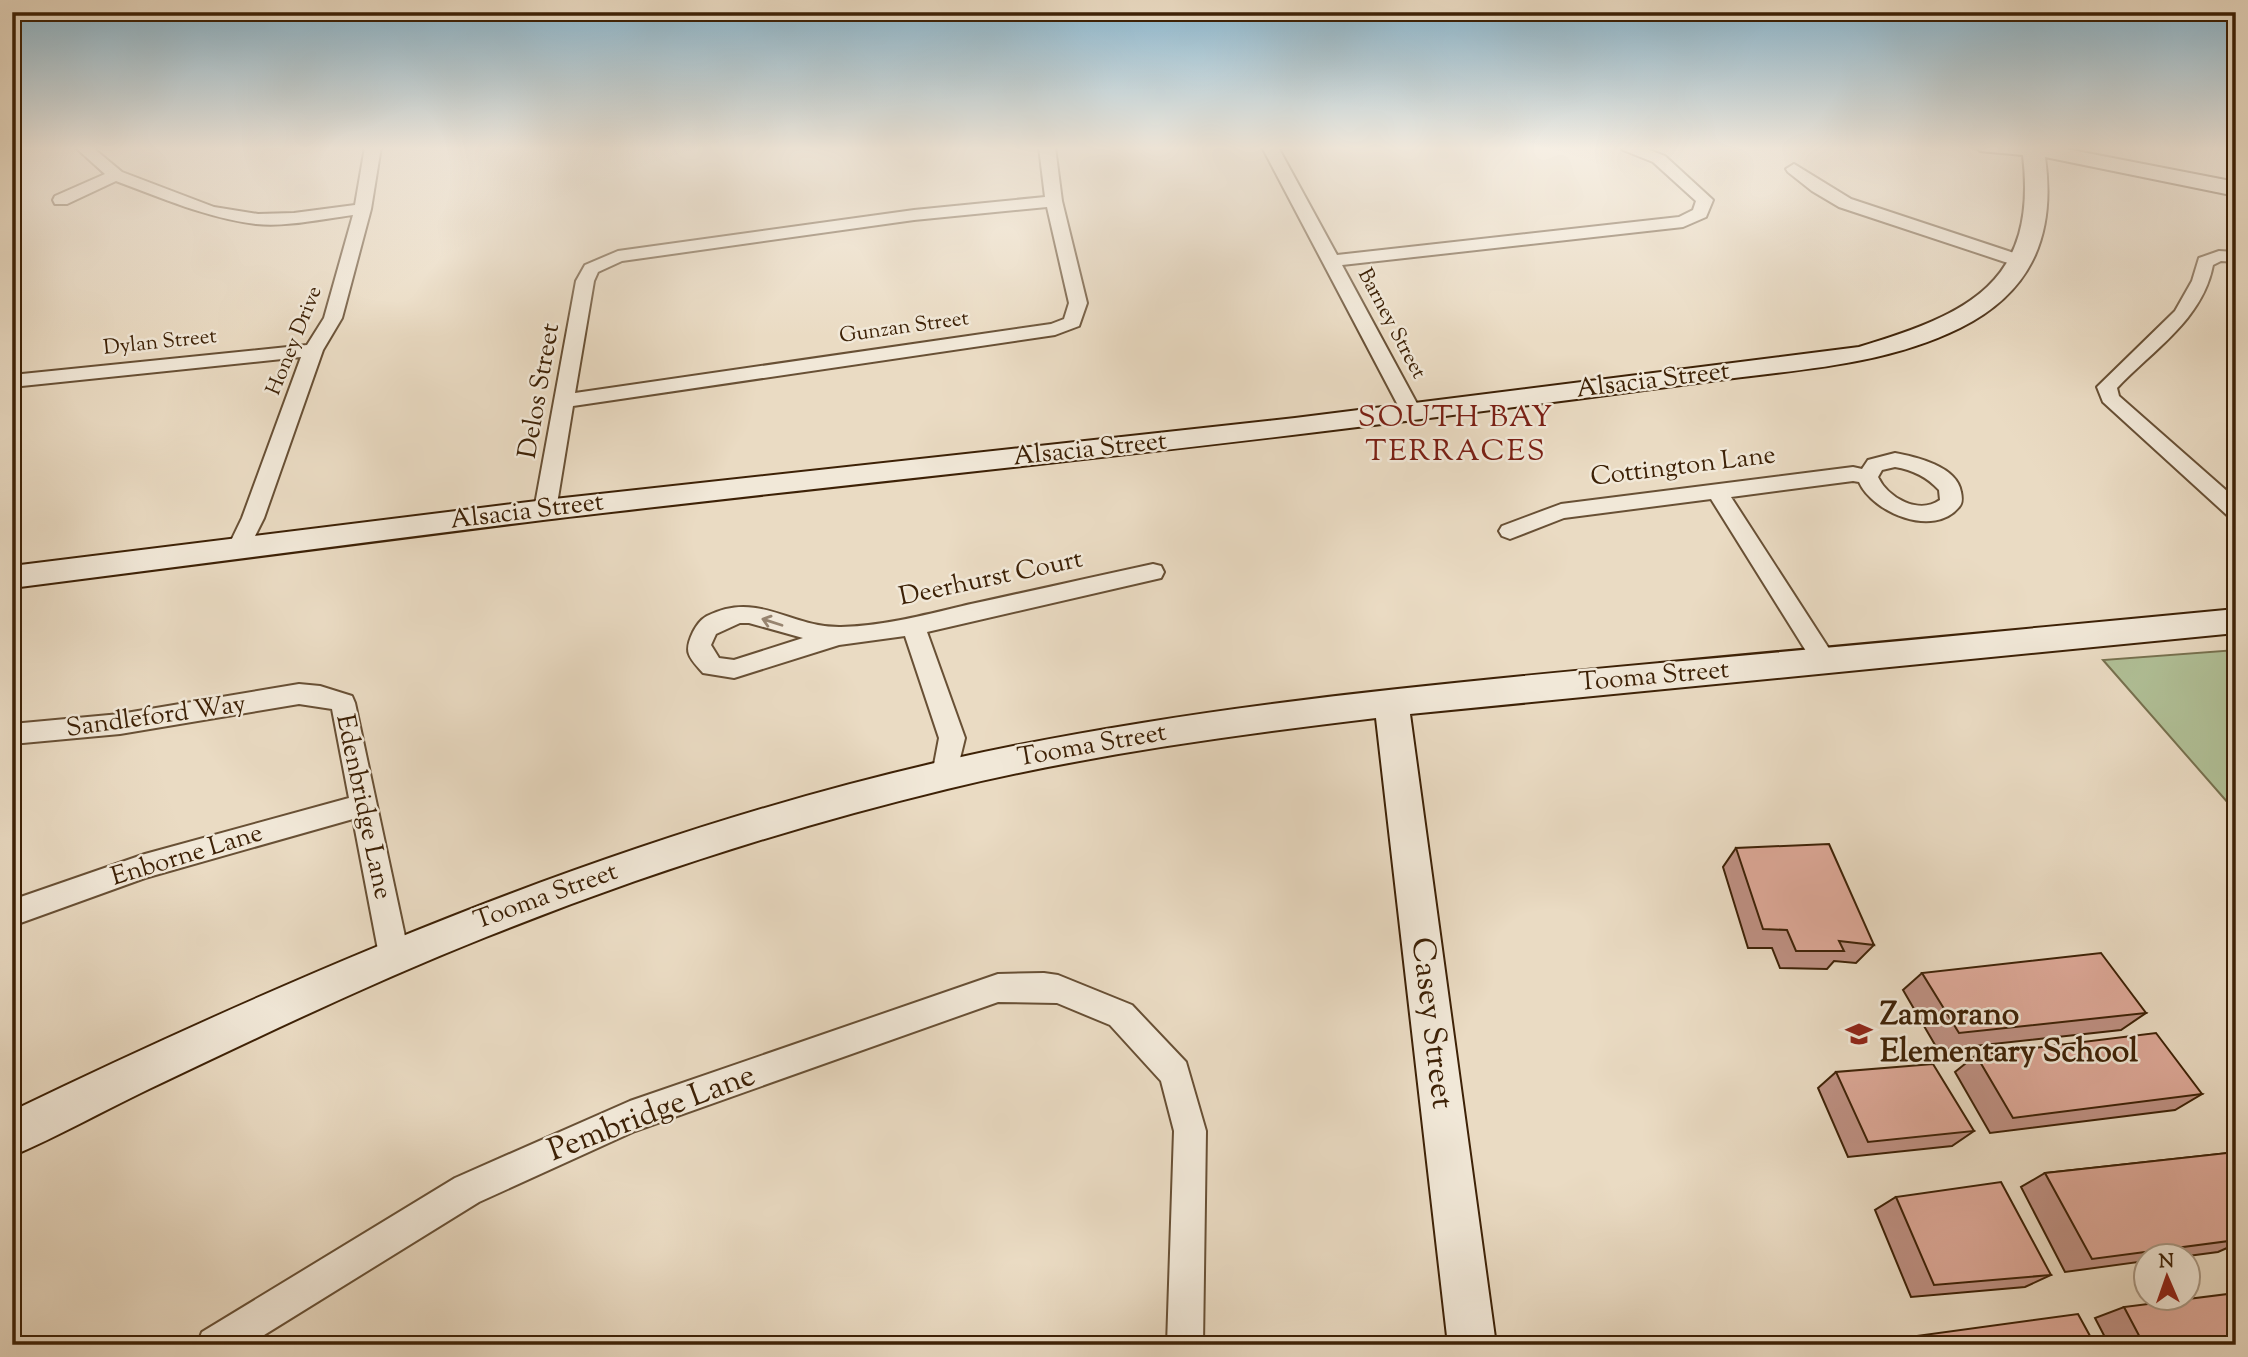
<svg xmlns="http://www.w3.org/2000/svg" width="2248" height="1357" font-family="'Sorts Mill Goudy',serif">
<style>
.green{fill:#b1c198;stroke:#77714f;stroke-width:2}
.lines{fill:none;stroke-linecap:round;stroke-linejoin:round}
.street-casing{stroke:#685035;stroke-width:4}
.secondary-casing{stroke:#3d2106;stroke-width:4}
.street{fill:#f1e8d8;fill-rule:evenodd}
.secondary{fill:#f1e8d8;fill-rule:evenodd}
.wall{fill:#bf9184;stroke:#3d2106;stroke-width:2}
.building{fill:#dea999;stroke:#3d2106;stroke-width:2}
.oneway{stroke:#97846f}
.labels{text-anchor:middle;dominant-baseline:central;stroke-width:5;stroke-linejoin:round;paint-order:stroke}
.far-street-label{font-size:21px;fill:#3d2106;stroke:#f1e8d8}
.street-label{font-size:26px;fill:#3d2106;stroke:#f1e8d8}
.quarter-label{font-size:30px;letter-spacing:2px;fill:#7a1f14;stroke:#f1e8d8}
.near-poi-label{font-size:32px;font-weight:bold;fill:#3d2106;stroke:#f1e8d8;text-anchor:start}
.near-street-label{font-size:32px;fill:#3d2106;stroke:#f1e8d8}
</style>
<rect width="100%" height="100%" fill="#eadbc3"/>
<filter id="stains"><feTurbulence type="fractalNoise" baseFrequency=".00286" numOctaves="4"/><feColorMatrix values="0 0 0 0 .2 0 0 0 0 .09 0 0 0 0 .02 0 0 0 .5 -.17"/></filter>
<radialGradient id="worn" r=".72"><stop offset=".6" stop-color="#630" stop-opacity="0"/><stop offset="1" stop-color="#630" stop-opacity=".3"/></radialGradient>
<!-- green -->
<polygon class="green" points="2236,650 2236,812 2103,660"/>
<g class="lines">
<!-- street casing -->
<g class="street-casing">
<g id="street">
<path d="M75,147H92L122,172L214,207L258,214L294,213L355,205L365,147H381L371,209L342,318L323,350L264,518L247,552L239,555L231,552L228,547L242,518L301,357L12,387V375L307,345L324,318L353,215C321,219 288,227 256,224C207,218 162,198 116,181L67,204H55L53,200L55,196L105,174Z"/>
<path d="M1039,147H1055L1062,201L1087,303L1079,326L1055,335L573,406L556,510L553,515L545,517L537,515L534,510L576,281L585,265L618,251L914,210L1045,197ZM1047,207L1069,303L1064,319L1051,324L575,393L594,281L598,272L622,261L914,220Z"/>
<polygon points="1262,147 1278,147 1337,255 1679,217 1693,210 1696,201 1653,162 1623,150 1621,147 1642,147 1665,156 1713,200 1706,217 1683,227 1342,265 1421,411 1418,415 1404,415 1401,411"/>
<polygon points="1794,164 1851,199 2026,257 2029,261 2020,266 2014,265 1839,207 1812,191 1788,172 1786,169"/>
<path d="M2219,251L2236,252V262L2221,261L2213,265C2203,319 2153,350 2117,388L2119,396L2236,499V518L2228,516L2103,402L2097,387L2175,311L2192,281L2199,258Z"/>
<path d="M1895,453C1916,457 1957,466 1961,492C1962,497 1963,503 1959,507C1934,538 1873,513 1859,482L1853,481L1731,497L1837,661L1834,667L1825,670L1816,667L1711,499L1564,518L1510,539L1502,536L1499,531L1502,526L1561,504L1853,467L1862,469L1868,460ZM1895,467C1913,470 1927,477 1939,490L1940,500C1919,515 1888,498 1878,477L1882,470Z"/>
<path d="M1153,564L1161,566L1164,572L1161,578L927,632L965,738L954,783L945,786L936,783L932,775L939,738L905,636L839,645L734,678L703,673C689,657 683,653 693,632C697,625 700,620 707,616C758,590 790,628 841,627C884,626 929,614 971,604C1032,591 1092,577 1153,564ZM740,623H749L803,638L734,660L719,658L711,645L716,634Z"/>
<polygon points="299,684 320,686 352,696 355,703 409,955 404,964 394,968 384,964 379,955 353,819 145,878 12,926 12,900 145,854 349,798 332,709 299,704 120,734 12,744 12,724 120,714"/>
<polygon points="1044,973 1058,975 1132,1005 1186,1062 1206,1131 1203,1345 1167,1345 1174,1131 1161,1081 1110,1025 1057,1003 998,1002 635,1131 479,1202 248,1345 197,1345 202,1332 455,1178 630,1101 998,974"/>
</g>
</g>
<!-- secondary casing -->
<g class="secondary-casing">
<g id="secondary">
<path d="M1977,147H2056L2236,182V196L2045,157C2056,235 2032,292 1960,328C1887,364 1806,369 1726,379C1632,392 1539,404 1445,416C1145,455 844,484 543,520C366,542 189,565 12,588V566L545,500L1295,418L1859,347C1968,314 2038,283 2023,155L1980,151Z"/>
<path d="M2236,609V633L1410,714L1496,1345H1448L1376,718C1232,735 1088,755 947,789C790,827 636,877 486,937C371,983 260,1036 149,1089C103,1111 59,1136 12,1156V1111C314,966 624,833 952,759C1185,707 1423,685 1660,663C1852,646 2044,627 2236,609Z"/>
</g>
</g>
<!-- street -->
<use href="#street" class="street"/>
<!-- secondary -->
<use href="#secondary" class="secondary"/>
</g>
<!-- wall -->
<g class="wall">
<polygon points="1736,848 1874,945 1856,963 1834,961 1827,969 1780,968 1772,948 1748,948 1723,867"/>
<polygon points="1922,973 2146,1013 2121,1030 1938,1050 1903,990"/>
<polygon points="1976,1055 2202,1094 2175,1110 1990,1133 1955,1072"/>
<polygon points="1836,1072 1974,1131 1952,1146 1848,1157 1818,1088"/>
<polygon points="2236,1152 2236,1244 2218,1252 2188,1256 2146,1256 2146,1261 2065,1272 2021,1187 2045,1173"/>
<polygon points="1896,1197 2051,1275 2025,1287 1911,1297 1875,1210"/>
<polygon points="2124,1307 2236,1345 2109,1345 2095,1318"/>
<polygon points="1887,1340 2095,1345 1877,1345"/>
</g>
<!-- building -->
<g class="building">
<polygon points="1829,844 1874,945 1839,941 1844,951 1796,951 1787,930 1763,929 1736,848"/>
<polygon points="2101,953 2146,1013 1959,1033 1922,973"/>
<polygon points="2156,1033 2202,1094 2013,1118 1976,1055"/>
<polygon points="1933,1064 1974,1131 1868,1142 1836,1072"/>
<polygon points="2236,1152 2236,1240 2092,1259 2045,1173"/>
<polygon points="2001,1182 2051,1275 1934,1285 1896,1197"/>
<polygon points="2236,1293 2236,1345 2144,1345 2124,1307"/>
<polygon points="2078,1314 2095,1345 1889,1345 1887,1340"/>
</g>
<!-- one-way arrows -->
<defs><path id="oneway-shaft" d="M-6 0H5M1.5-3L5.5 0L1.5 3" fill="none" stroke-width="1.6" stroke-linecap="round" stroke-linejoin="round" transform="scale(1.75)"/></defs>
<use class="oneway" href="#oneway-shaft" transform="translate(772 622) rotate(-162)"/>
<!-- sky -->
<linearGradient id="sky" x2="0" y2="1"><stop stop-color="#88b7d1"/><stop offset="0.44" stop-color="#f6efe4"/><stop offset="1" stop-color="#f6efe4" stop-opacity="0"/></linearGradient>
<rect width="2248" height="337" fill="url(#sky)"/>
<!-- icons -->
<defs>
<g id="school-bare" transform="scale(2.1)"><path d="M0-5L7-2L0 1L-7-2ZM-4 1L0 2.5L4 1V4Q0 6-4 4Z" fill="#8f2418" stroke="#f1e8d8" stroke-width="2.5" paint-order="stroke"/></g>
</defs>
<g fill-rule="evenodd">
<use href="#school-bare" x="1859" y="1034"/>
</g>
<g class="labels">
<!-- far-street labels -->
<g class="far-street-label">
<text transform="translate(1391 324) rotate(62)">Barney Street</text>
<text transform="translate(904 328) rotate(-8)">Gunzan Street</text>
<text transform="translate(295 341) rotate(-68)">Honey Drive</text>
<text transform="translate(160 343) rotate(-6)">Dylan Street</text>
</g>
<!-- street labels -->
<g class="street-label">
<text transform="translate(1653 381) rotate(-7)">Alsacia Street</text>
<text transform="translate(540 391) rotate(-80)">Delos Street</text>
<text transform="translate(1090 450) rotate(-6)">Alsacia Street</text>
<text transform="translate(1683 467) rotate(-7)">Cottington Lane</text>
<text transform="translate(527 512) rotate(-7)">Alsacia Street</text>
<text transform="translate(991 579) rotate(-12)">Deerhurst Court</text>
<text transform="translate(1654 677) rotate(-5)">Tooma Street</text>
<text transform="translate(156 717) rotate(-8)">Sandleford Way</text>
<text transform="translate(1092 746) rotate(-10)">Tooma Street</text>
<text transform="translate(363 807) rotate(78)">Edenbridge Lane</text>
<text transform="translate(187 856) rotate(-17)">Enborne Lane</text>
<text transform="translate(546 897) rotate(-20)">Tooma Street</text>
</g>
<!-- quarter labels -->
<g class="quarter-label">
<text x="1456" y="418">SOUTH BAY<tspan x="1456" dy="34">TERRACES</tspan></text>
</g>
<!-- near-poi labels -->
<g class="near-poi-label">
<text x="1880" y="1016">Zamorano<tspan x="1880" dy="37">Elementary School</tspan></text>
</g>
<!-- near-street labels -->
<g class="near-street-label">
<text transform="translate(1431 1023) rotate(83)">Casey Street</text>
<text transform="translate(652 1114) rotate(-21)">Pembridge Lane</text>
</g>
</g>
<!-- margin -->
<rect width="2248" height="1357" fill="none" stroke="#eadbc3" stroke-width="42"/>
<rect x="14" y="14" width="2220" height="1329" fill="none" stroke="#3d2106" stroke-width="3.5"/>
<rect x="21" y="21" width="2206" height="1315" fill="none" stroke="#3d2106" stroke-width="2"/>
<!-- north arrow -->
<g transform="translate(2167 1277) rotate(358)"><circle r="33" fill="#f1e8d8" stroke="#a99884" stroke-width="2"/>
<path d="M0-5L12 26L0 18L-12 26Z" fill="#8f2418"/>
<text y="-10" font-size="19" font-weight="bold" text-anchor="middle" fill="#3d2106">N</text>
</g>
<rect width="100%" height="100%" filter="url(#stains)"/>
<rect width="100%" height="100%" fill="url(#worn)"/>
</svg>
